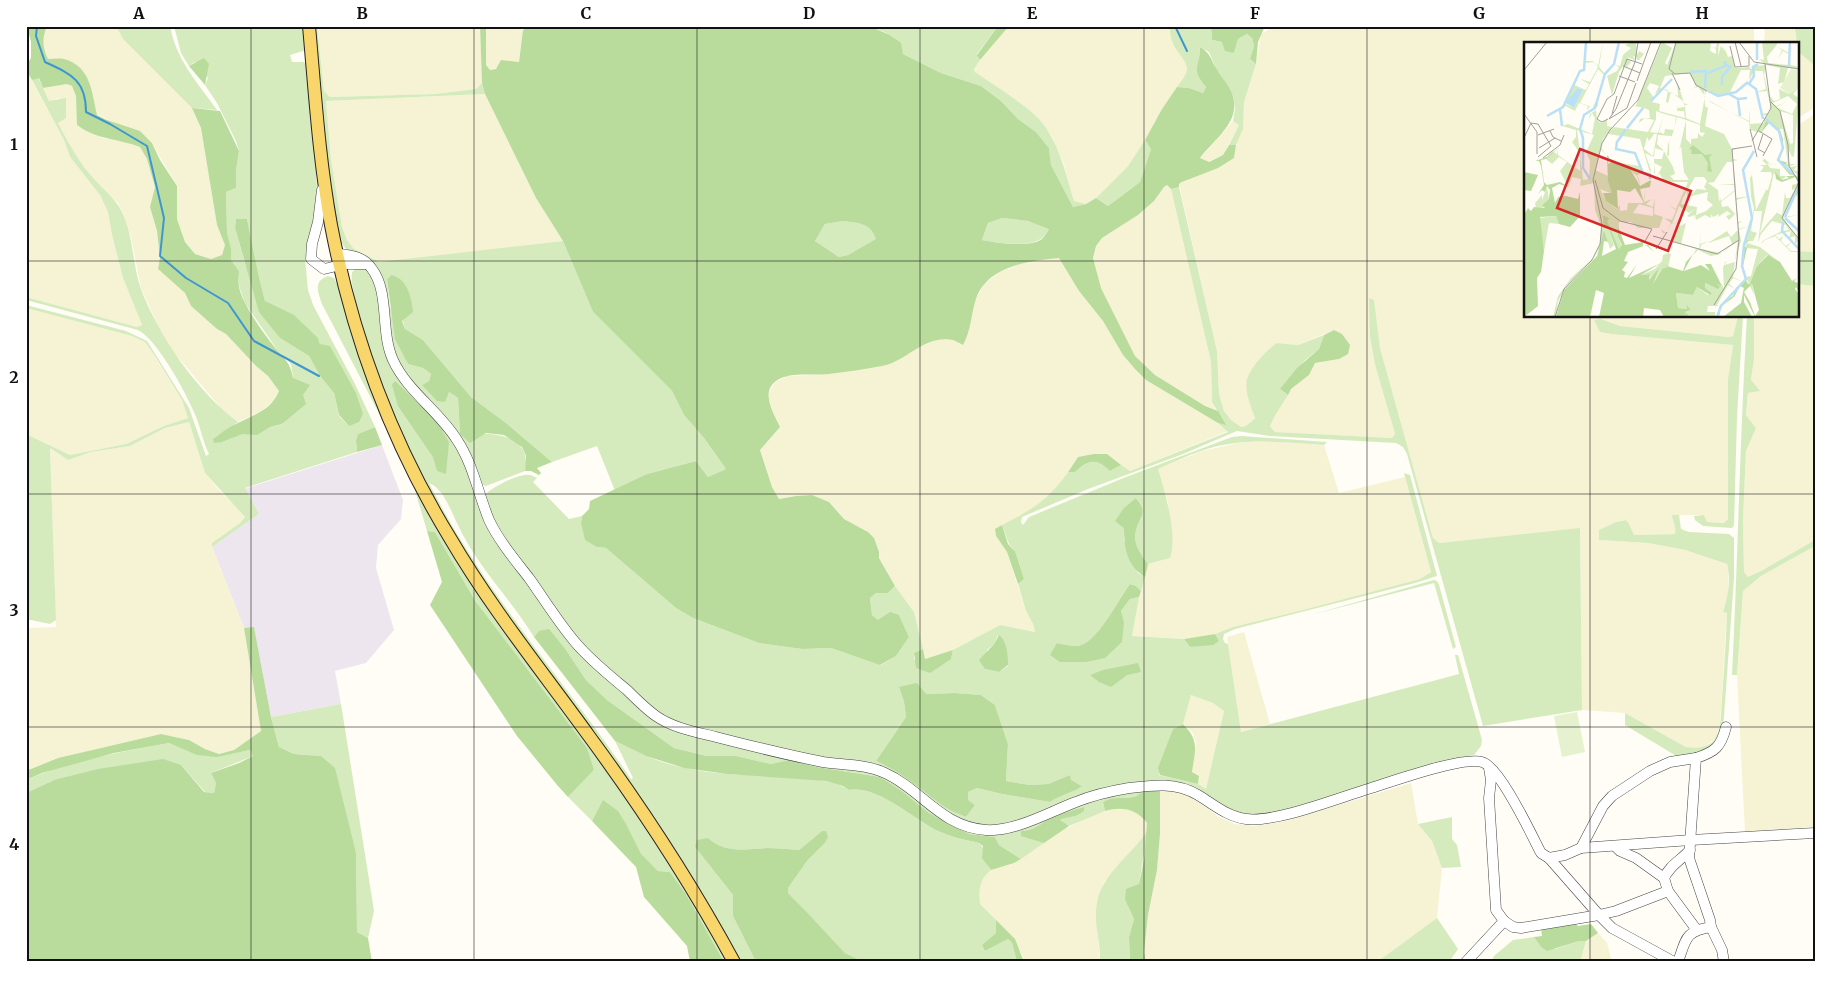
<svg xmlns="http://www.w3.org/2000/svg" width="1841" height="988" font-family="Merriweather,serif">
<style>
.industrial{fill:#eee6ef}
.farmland{fill:#f6f3d4}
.green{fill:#d5ebbd;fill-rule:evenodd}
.forest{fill:#b9dc9c;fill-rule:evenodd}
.pitch{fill:#e6f2cf}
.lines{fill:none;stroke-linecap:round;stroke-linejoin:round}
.stream{stroke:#3f96cf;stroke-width:2}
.minor-casing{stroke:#444;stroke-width:11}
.major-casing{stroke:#222;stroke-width:14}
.minor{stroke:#fff;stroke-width:10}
.major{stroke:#f9d66b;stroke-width:12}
.grid{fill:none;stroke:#111;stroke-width:1;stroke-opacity:0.55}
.inset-river{fill:none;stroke:#b9e0f7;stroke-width:2.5}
.inset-road{fill:none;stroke:#a09f9a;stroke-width:1}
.view{fill:#d62828;fill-opacity:0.15;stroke:#d62828;stroke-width:2.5}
.inset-edge{fill:none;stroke:#111;stroke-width:2.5}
.neatline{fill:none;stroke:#111;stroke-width:2}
.grid-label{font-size:16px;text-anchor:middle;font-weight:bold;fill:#111}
</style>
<rect width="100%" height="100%" fill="#fffdf5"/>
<!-- industrial -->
<polygon class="industrial" points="382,445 403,500 401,519 378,545 376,568 394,630 366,663 335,671 341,704 271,717 254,628 244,628 212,547 259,514 244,489"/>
<!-- farmland -->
<g class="farmland">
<polygon points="47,26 116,26 123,39 192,108 201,128 217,225 225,245 222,255 211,259 195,254 185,242 177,219 177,186 152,143 97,114 64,59 48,59 43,50 42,37"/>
<polygon points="317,26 480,26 482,83 476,89 435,94 330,97 324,91"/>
<polygon points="486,26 507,26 523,30 519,62 490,70 486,65"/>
<polygon points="1009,26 1168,26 1173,44 1187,63 1188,71 1186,76 1162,109 1145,140 1128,166 1096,198 1086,204 1074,201 1063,162 1051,135 1035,115 975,72 974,69 980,60"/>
<polygon points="1275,26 1754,26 1754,44 1525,44 1525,316 1738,316 1733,336 1729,337 1620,326 1601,319 1597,323 1600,332 1611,334 1733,345 1728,379 1728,519 1724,523 1707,522 1704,515 1673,515 1672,519 1676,529 1676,534 1634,535 1629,524 1625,520 1616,522 1600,530 1599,540 1648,543 1685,550 1727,564 1728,570 1728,599 1723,612 1727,613 1720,724 1716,738 1705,747 1694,749 1686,747 1625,713 1582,710 1580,529 1438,543 1433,538 1380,348 1373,300 1370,337 1375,365 1395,434 1392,438 1275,432 1270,426 1276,414 1291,389 1309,375 1315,363 1339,359 1334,330 1298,345 1277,343 1247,379 1247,388 1255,417 1246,426 1241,428 1231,420 1224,411 1219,394 1217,351 1179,184 1234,158 1236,145 1243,129 1244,102 1256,64 1261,34"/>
<polygon points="1765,26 1794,26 1796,34 1797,44 1764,44"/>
<polygon points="1797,51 1813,64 1815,73 1815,107 1797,119"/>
<polygon points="26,70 64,140 70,157 100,195 108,212 112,235 123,278 142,325 137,327 26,297"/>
<polygon points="67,84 72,86 76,96 77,107 102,138 124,141 140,147 147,159 155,187 150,207 157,231 160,258 158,269 185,293 191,306 217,329 226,334 256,366 268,376 279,391 274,401 260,412 238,422 225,413 172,350 162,335 141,288 131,237 123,213 118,203 94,180 73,153 58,123 59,98 49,102 43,88"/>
<polygon points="485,94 536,198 563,241 379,263 354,249 347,240 342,227 331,160 326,101"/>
<polygon points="1815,114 1815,252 1797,251 1797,126"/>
<polygon points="1233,121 1239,125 1223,155 1208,162 1200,158"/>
<polygon points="1167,185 1171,189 1211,362 1212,402 1216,410 1205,406 1155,375 1135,356 1101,288 1093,258 1096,246 1102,238 1138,215 1154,201 1164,187"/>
<polygon points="1059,257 1079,291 1103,321 1123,355 1135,369 1146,380 1218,423 1228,431 1130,471 1078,457 1055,490 1036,507 995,529 996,536 1007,552 1026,611 1033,624 1035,632 1000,625 953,650 925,659 914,612 895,586 879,557 879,552 868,532 844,519 829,502 812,495 796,496 779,499 772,487 760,450 780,427 768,400 769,392 775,382 788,376 829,374 849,370 921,346 935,339 954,340 960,344 965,340 976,299 984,284 1000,272 1020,264"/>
<polygon points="1797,284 1815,286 1815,540 1761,571 1747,578 1744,572 1743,519 1746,451 1756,428 1746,415 1748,393 1759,391 1751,380 1754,359 1754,316 1797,316"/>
<polygon points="26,308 132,336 145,342 182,400 188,418 164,426 126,444 70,455 26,434"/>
<polygon points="189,422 205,473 219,490 242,512 245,517 240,523 220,537 212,547 244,628 261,731 234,750 219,754 205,749 189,740 161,734 58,758 26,771 26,628 56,627 50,448 68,460 91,452 130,446 165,428"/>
<polygon points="1268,441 1324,445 1339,493 1405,477 1431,572 1420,579 1299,611 1233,627 1215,634 1184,639 1132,636 1135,611 1148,564 1170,558 1168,502 1157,469 1202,451 1238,443"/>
<polygon points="1815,546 1815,827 1745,832 1737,675 1743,591 1761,576"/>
<polygon points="1244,632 1270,724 1241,732 1227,637"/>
<polygon points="1191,695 1213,703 1224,711 1206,790 1198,784 1199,776 1192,772 1196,743 1193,733 1183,724"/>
<polygon points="1411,783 1418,824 1432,841 1442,868 1437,918 1377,962 1146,962 1144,952 1148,915 1157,870 1160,834 1160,790 1174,791 1190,796 1219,817 1235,824 1254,826 1282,822"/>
<polygon points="1115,808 1129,809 1141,814 1147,823 1148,830 1142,839 1104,882 1097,903 1097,926 1100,962 1024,962 1022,954 980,904 980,882 985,874 991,870 1014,863 1061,831 1093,815"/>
<polygon points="1598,933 1607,943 1612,962 1580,962 1586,941"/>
</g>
<!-- green -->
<g class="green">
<path d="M116,26H170C176,60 198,83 217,110L192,108L123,39Z"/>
<path d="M174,26H304L306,50L290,55L292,62H303L307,64L317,186V205L305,259L308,290L313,305L355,384L375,427L358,434L356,440L357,452L245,488L259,514L212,547V543L240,523L245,517L205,473L189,422L165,428L130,446L91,452L68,460L50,448L56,620L50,624L26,619V434L70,455L126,444L164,426L188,418L182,400L156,358L145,342L132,336L26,308V305L126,331L147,341L189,408L206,456L209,454C202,440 200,424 193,410C184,389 157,340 138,330L26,300V297L137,327L142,325L123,278L112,235L108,212L100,195L70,157L64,140L32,80L38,77L49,101L66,98V118L58,123C69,144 79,163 95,180C104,190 116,199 122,212C134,237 132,264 141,289C158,335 198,393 238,422L213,439L222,442L243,434H257L270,427L283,424L293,378L291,364L278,351L245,303L239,286V271L231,260V248L227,232L226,192L236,188V171L239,151L236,141L217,103L205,85L208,78L195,62L189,66L181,53ZM236,219H247L259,277L265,301L318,338L349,426L339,416L334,393L320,376L309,356L280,338L245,264L235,228Z"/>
<path d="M313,26H317L324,91L330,97L435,94L476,89L482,83L485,94L326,101L331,160L342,227L347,240L354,249L379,262L563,241L593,312L672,391L684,415L704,438L726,469L708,477L696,461L647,474L615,491L597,446L552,462L506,423L471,397L423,340L405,329L391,275L387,279L390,307L408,364L423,368L431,374L429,381L422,385L449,392L458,398L460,434C487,433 533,431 525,471L486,486L483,485L454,428L435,405L409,379L393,351L369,261L345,248L341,241L333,207Z"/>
<path d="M869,26H998L977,54L980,60L974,69L975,72C995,86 1017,99 1035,115C1058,137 1065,171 1074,201L1086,204L1073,207L1051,165L1049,148L1036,132L1018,119L1001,101L981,86L941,73L903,54C899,35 886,33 869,26Z"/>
<path d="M1169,26H1191L1192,28L1198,26H1211L1212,40L1222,42L1234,53L1238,39L1247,34L1252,38L1254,46L1250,59L1256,64L1244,102L1243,129L1236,145H1229L1239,125L1233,121L1235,109L1234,99L1230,89L1216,68L1209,52L1200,47C1200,65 1191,71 1206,87L1203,93L1189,88L1177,87C1194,66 1187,66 1174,46C1171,40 1170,33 1169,26Z"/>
<polygon points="1794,26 1815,26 1815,73 1813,64 1797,51 1796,34"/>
<polygon points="1145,140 1151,149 1140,182 1108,206 1096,198 1128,166"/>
<path d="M1179,187L1217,351L1219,394L1224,411L1231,420L1241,427L1246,426L1255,418C1251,407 1244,390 1247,379C1251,367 1266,350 1277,343L1298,345L1324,335L1319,349L1304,361L1281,390L1288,395L1276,414L1270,426L1275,432L1392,438L1395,434L1375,365L1370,337L1369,298L1374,300L1380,348L1433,538L1439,543L1580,528L1582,710L1483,726L1407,454L1403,447L1396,443L1270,436L1237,431L1183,454L1088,489L1022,517L1021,522L1023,525L1029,517L1126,477L1232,437L1241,436L1327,442L1324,445C1283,442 1241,437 1201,451C1186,456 1172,463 1158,469C1165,492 1178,535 1170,558L1148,564C1141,555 1132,542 1136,531C1140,516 1149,513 1136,498L1124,528V540L1138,573L1145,577L1141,591L1136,586L1130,584C1118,600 1097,644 1077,646C1071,646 1063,644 1057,643L1060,662L1124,622L1121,611L1130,599L1139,597L1132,636L1184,639L1190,647L1219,641L1215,634L1233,627L1299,611L1420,579L1431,572L1404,473L1410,475L1437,576L1415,583L1235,629L1224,634L1223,639L1225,643L1228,644L1241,732L1459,674L1455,655H1458L1482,740L1481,746L1474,755L1290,810L1257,817L1240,815L1161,782L1002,825L988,827L969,823L950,815L894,774L694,728L664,718L596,659L574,636L494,524L484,496C490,488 519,473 530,475C532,475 534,477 537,478L533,482L569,519L582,516L581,523L597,547L606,548L676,608L693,618L759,643L802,649L831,648L881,665L896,656L909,637L899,615L878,620L872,615L870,598L876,593H888L895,586L914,612L923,649L914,653V660L951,659L953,650L1000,625L1035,632L1033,624L1026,611L1018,584L1024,579L1015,551L1009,544L1002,525C1033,509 1047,501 1068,472H1075C1089,459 1096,458 1110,471L1121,465L1130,471L1228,432L1218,423L1225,424L1212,402L1211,362L1171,189ZM998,635L1008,666L999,672L985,669L987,650L994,644ZM899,687L925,694L955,693L981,695L995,705L1008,744L1006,781L1030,785L1048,784L1070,775V780L1081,785C1072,794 1060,795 1050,802L1002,794L977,788L968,792L967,800L975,805L966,817C942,808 926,789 904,775C895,769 886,766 876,761L906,717L904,702ZM1191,695L1213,703L1224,711L1206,789L1198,784L1159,775L1173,729L1183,724Z"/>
<path d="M1002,218L1028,221L1050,228C1047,231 1045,236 1042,238C1030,248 996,243 982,240L988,223Z"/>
<path d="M843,221C858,223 871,223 877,239L848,255L839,257L815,241L825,224Z"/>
<polygon points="1797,251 1815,252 1815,286 1797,284"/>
<path d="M358,267H365L375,281L396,374L457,446L481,506L569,639L655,718L878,773L907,791L986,833L1077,804L1146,788C1131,807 1118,792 1103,802L1105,811L1069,826L1059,821L1084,807C1064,812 1047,819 1031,831L1034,839L1044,843L1021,859L999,845L995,837L969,834L929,813L902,791L880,777L817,767L790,760L771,764L736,756H707L674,748L607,700L586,680L566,650L539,631L534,637C510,598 476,565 457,523C451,511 443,488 429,483C483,591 564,680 631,779L633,778L615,741C637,752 661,764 686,768C700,771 714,773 728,774C757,776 828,774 849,790C878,785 913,819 938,831C951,837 966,840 979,843C988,850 983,863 991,870C979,879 979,889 980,904L996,920V933L982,945L985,951L1008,939L1012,943L1017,962H864L845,953L805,910L788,893V888L807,861L824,844L822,831L799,850C788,849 778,848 767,848C746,849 726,854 708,838L695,847L733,895V916L756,962H740L675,850L648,810L532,649L464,552C421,477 379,399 359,313C356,301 350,285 352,272Z"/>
<path d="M328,276L334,278L339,288L385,425L322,304C318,292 313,281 328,276Z"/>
<polygon points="1738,316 1743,316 1737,416 1734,525 1732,528 1703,526 1695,520 1694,516 1704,515 1707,522 1724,523 1728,519 1728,379 1733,345 1611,334 1600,332 1594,320 1601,319 1620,326 1729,337 1733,336"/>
<path d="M1747,316H1754V359L1751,380L1760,391L1748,393L1746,415L1756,428L1746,451L1743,519L1744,572L1748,577L1761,571L1815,540V546L1761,576L1743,591L1737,675H1732C1738,555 1740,436 1747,316Z"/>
<polygon points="414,487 449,548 598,755 667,859 728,962 724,962 686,894 670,872 658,871 640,854 633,840 603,801 592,821 568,797 594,770 476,602 435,532 427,531"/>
<path d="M1672,515H1679L1681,529L1689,532L1729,534L1734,538V578L1723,730L1711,750L1678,757L1625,725V713L1686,747C1696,749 1711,748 1716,737C1722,726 1721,710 1722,698C1724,670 1726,641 1727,613L1723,612C1728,597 1731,580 1727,564L1685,550L1648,543L1599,540V530L1616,522L1626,520L1629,524L1634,535L1675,534C1677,527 1672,522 1672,515Z"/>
<polygon points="1434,580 1437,581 1439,585 1456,647 1453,649 1434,583 1311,615"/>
<polygon points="341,704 374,911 368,938 357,932 356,853 321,756 294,754 279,747 271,717"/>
<path d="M169,743C206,758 211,758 250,750L253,756L211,773L216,783L214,793L205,792L181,765L54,780L26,793V780C71,760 121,752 169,743Z"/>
<polygon points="1452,817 1452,839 1457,845 1461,867 1442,868 1432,841 1418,824"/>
<path d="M1148,830L1139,884L1125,900L1134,919L1129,937L1130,962H1100C1101,942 1093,923 1097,903C1102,873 1132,855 1148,830Z"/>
<polygon points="1437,918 1458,949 1449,962 1377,962"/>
<polygon points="1534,937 1541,947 1555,949 1579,941 1586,941 1580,962 1491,962 1494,956 1513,940"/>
</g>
<!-- forest -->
<g class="forest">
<path d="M27,26H47C42,38 42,47 48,59C53,59 59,58 64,59C91,66 92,93 97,115L107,120L140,131L152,143L160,160L177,186V219L185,242L195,254L211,259L222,255L225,245L217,225L201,128L192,108L220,111L239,151L236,171V188L226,192L227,232L231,248V260L239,271C239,276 238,282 239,287C242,304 266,337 278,351C287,362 290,363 293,378L310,385L303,395L306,404L282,424L270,427L257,435L243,434L222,442L214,443L213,439C221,433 230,426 240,422C257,413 271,410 279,391L268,376L256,366L226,334L217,329L191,306L185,293L158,269L160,258L157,231L150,207L155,187L147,159L140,147C117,138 97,140 77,125L76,96L72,86L67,84L43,88L39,78L32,80L26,70V66L31,58V42Z"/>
<path d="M480,26H486V65L490,70L496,69L501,60L519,62L523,30L529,26H769L784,28L869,26L890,35L901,43L903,54L941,73L981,86L1001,101L1018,119L1036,132L1049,148L1051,165L1073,207L1086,204L1096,198L1108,206L1140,182L1151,149L1145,140L1162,109L1177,87L1189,88L1203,93L1206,87C1190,69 1200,67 1200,47C1211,53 1211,61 1218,71C1222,78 1228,84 1231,91C1244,120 1216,137 1200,158L1209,162L1223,155L1229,145H1236L1234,158L1218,168L1182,182L1179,184V187L1171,189L1167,185L1164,187L1154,201L1138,215L1102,238L1096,246L1093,258L1101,288L1135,356L1155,375L1205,406L1218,411L1226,425L1218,423L1146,380L1135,369L1123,355L1103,321L1079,291L1059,258C1029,261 987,266 976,299C971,314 971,331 963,345C959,343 956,341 953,340C925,334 907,361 882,366C865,369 846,372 829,374C812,376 790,371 776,381C760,393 774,413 780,427L760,450L772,487L779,499L796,496L812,495L829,502L844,519L868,532L874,538L879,552V558L895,586L888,593H876L870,598L872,615L878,620L890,612L899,615L909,637L896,656L880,665L831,648L802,649L759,643L693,618L676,608L606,548L597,547L585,540L581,523L582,516L589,509L590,501L647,474L696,461L708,477L726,469L704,438L684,415L672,391L593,312L563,241L536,198L485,94L482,83ZM1002,218L1028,221L1049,229C1047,232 1045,236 1042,239C1030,248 996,243 982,240L988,223ZM843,221C858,223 871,223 876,239L848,255L839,257L815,241L825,224Z"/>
<polygon points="998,26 1009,26 980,60 977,55"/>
<polygon points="1211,26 1265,26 1258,42 1256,64 1250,59 1254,46 1252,38 1247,34 1238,39 1234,53 1225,51 1222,42 1212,40"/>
<polygon points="204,58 209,64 205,85 189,66"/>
<polygon points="236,219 247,219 259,277 265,301 294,315 318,338 320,344 330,346 356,393 363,414 359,422 349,426 339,415 334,393 320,376 309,356 280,338 259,312 235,228"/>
<path d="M391,275C407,278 412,298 413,312L402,321L405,329L423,340L471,397L506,423L552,462L537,468L541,473L539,475L531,471H525L526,456L522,447L504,435L486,433L470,443L460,434L458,398L449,392L445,402L437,401L422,385L429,381L431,374L423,368L408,364L395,339L387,279Z"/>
<polygon points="1334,330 1342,334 1350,345 1348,354 1339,359 1315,363 1309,375 1291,389 1288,395 1280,389 1297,368 1319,349 1324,335"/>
<polygon points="395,381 436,420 449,442 446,474 437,471 433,457 398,406 392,385"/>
<polygon points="375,427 382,445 357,452 356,440 358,434"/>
<path d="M1094,454H1107L1121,465L1110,471C1096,458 1089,459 1075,472H1068L1078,457Z"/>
<path d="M1136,498C1149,514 1140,515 1136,531C1132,542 1141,555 1148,564L1145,577C1127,566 1124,548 1124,528L1115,521L1124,508Z"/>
<polygon points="1002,525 1008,544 1015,551 1024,579 1018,584 1007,552 996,536 995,529"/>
<polygon points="427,531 435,532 476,602 587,748 594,770 568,797 558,786 517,736 430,605 442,582"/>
<path d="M1130,584L1136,586L1141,591L1139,597L1130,599L1121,611L1124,622L1122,642L1105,658L1086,662H1060L1050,655L1057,643C1063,644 1071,646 1077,646C1097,644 1118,600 1130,584Z"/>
<polygon points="254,627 271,717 279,747 294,754 321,756 335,768 356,853 357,932 368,938 372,962 26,962 26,793 54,780 98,769 163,759 181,765 204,792 214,793 216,783 211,773 239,763 253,756 250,750 217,757 197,755 169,743 114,753 42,773 26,780 26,771 58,758 161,734 189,740 205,749 219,754 234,750 261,731 244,628"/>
<path d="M549,629L566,650L586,680L607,700L674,748L707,756H736L771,764L789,760L817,767L880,777L902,791L929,813L969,834L995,837L999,845L1021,859L1014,863L991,870L982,858L983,846L979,843C966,840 951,837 938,831C913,819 878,785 849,790L843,786L826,781L727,774L684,768L646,756L615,741L534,637L539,631Z"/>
<polygon points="1215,634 1219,641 1213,645 1190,647 1184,639"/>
<path d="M999,635C1007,641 1008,655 1008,665L999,672L985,669L979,660L994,644Z"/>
<polygon points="923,649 925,659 953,650 951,659 930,673 916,668 914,653"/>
<polygon points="1138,663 1141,672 1127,675 1111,687 1099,682 1090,675 1103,670"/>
<path d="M917,683L926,694L955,693L981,695L995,705L1008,744L1006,781L1030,785L1048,784L1070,775L1071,780L1082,786C1072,793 1061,795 1050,802L1002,794L977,788L968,792V800L975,805L966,817C959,814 951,811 945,807C919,789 906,774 876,761L906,717L904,702L899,687Z"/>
<path d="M1183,724C1200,741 1195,750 1192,772L1199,776L1198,784L1160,775L1158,768L1173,729Z"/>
<path d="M1146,788L1160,790V834L1157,870L1148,915L1144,952L1146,962H1130L1129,937L1134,919L1125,900L1126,889L1139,884L1144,860L1147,823C1137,809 1122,806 1105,811L1103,802C1118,792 1132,806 1146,788Z"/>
<polygon points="603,800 618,811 626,824 641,854 658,871 670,872 686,894 724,962 690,962 687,946 644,897 636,867 592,821"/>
<path d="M1084,807V811C1073,819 1071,815 1060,820L1069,826L1044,843L1021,836V831C1034,831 1038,825 1049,819C1060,814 1072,810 1084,807Z"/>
<path d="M822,831H826L828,837L824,844L807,861L788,888V893L805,910L845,953L864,962H756L733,916V895L695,847L697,840L708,838C726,854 746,849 767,848C778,848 788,849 799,850Z"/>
<polygon points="996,920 1015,939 1024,962 1017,962 1012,943 1008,939 985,951 982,945 996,933"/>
<polygon points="1574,922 1578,926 1591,924 1598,933 1586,941 1579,941 1547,951 1541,947 1534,937 1542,936 1541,928"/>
</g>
<!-- pitch -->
<polygon class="pitch" points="1577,712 1585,752 1562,757 1554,716"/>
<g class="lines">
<!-- stream -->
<g class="stream">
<path d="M37,26L36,36L45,62C71,74 86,80 86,112L110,124L147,146L164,218L160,256L186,278L228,303L254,341L319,376"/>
<polyline points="1175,26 1187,51"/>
</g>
<!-- minor casing -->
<g class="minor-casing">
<g id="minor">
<polyline points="322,190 318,222 312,244 311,259 324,269 345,264 366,264"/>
<path d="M338,254C352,255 364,257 372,269C390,293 380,332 393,360C407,391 439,411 457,440C473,464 478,493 489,520C499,541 515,560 529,578C544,599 558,622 575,642C590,660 609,675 627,690C636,699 646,709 656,716C673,728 696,732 716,737C751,746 787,755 823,762C843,765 866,764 885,773C921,789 941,827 986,830C1015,832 1049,812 1076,802C1093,795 1111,791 1129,788C1153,785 1176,782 1198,795C1213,804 1228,817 1246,819C1275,823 1338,798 1368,789C1391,782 1463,756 1482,762C1500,767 1531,834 1541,853L1549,858L1599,915L1616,911L1668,891"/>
<polyline points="1616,847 1620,851 1636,858 1664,878 1668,891 1696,929"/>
<polyline points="1581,848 1603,806 1612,796 1650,771 1670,762 1696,758"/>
<polyline points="1549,858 1565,855 1581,848 1691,840 1815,833"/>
<path d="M1664,878C1670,865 1680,861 1690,850"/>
<polyline points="1504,921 1513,927 1521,928 1599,915 1612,928 1674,962"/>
<polyline points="1711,927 1722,950 1724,962"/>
<polyline points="1466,962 1504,921 1496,910 1489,798 1491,780 1489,768"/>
<path d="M1678,962C1686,939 1685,931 1711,927L1710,920L1689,858L1696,758C1715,752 1721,747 1726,727"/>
</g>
</g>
<!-- major casing -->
<g class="major-casing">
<path id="major" d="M309,26C315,93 319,159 331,225C352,335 392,443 450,538C491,608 542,671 589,736C642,808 691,883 734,962"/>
</g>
<!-- minor -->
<use href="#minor" class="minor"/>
<!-- major -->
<use href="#major" class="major"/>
</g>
<!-- grid -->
<path class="grid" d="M251,26V962M474,26V962M697,26V962M920,26V962M1144,26V962M1367,26V962M1590,26V44M26,261H1525M1797,261H1815M1590,316V962M26,494H1815M26,727H1815"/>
<!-- overview -->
<g transform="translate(1524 42)">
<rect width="275" height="275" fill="#fffdf5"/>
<path d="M79,0L75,25L80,31L81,34L74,27L56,61L69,65L73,57L74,64L71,66L66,64L63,69L64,64L55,61L44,82L68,92L71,76L68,71L64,79L66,72L72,68L73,78L78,81L83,77V84L88,85L79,97L77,105L80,97L85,90L112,63L138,0L148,6L141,21L143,23L152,0H187L186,9L192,12V7L188,5L192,6L193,1L189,0H195L194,14L197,4L201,9L199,3L204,15L208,14L211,26L225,25L229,28L230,24L242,23L235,17L240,18L238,0H254L252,4L265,11L264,4L266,10V23L275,25V34L273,26H264L260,40L254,42L256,26L242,23L240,34L245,53L250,59L256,57L255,47L265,52L275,45L269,52L275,56L270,114L268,115L264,106V116L266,122H272L266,124L265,121L266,125L273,124L270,128L275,130V139L273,132L259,122H264L259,87H253L243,77L237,91L226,88L225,79L188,61L184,58L225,80V66L226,82L240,81V76L244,74L236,72L245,71L247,66L243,49L232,50L242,47L240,37L239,29H230L225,38L226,28H217L206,50L195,55L182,49V53L180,48L181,64L184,66L181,84L200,92L208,107L220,105L209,108V117L214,118L209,119L212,148L221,143L212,148V156L227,154L226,136L228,133L232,168L242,148L232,147L244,148L248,134L247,130H236L240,125L236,123H243L238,118L241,117L247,123L257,121L248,123H246L244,121H243L246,126L256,127V134H262L258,138L250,131L236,191L242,183L256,167L253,171L258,173L261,150L262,156H266L271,147L268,148V143L275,141L259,175L275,173L259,176L275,198L271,202V194L265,196L267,189L251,193L255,197L259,194L257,199L262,204L267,200L263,205L267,209H275V216L274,210H267L262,205L256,211L262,205L251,194L241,198L238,201H237L240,198L258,189L265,188L262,183L248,179L237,192L234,201L238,169H230L227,189L233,191L229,199H222L230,167L227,154L212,158L214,180L218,179L214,182L215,187L224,184L215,188L217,199L211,218L214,199L196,212L187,214L174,208L169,213L172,207L142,197L148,199L152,186L162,181L157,202L175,207L178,183L176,202L185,199L177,203L176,207L197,211L208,202L205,194L184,201L203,189L207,195L214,188L211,149L197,160L198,165L204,164L211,172L205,178L202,174L207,172L203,169L194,175L195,172L189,175L187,172V176L181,173L172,178L171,173L165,175L163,174L171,167L165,171L155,164L148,182L161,180L147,182L142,191H139L137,187L142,191L147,181L140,176L148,178L152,168L144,163L152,167L164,140H141L135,131L133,137L131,138L138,125L130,121L131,131L130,133V117H138L140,109L131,106L130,115L121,111L127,128L126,131L116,97L99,94L93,101L97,94L84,92L77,105L82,114L77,107L73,120L83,123L73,120L71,128L84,134L89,152L76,147L82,159L93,167L96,163V169L103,168L104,161H119L122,145L120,160L128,157L122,162L129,165L131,156L130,172L139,175L135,186H114L107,180H95L94,195L98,204L95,207L82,179L86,176L78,173L79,185H84L90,203L86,207L80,188L78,206L74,208L71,214L66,220L43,243L34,259L32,275H29L34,254L47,236L70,215L76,202L77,184L71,168L70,141L56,144L57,137L48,135L44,145L36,129L43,120L35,115L28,122L22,117L28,109L33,112L34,107V113L56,129V112L59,138L65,137L66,119L62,110L70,93L53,88L56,111L48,100L52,95V88L38,84L44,82L51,69L40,63L50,43L62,48L65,42L56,37L66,40L55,34L66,40L74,25L70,20L62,21L61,19H69L74,24ZM252,4L258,8L254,17L259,9L265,12V23L244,21L243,15ZM165,31L169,38L166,39L169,38L172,45L167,47L174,45L181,54L176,82L162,76L161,63H164L160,61L153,39L154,54L136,46L141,34ZM126,41L135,44L131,52L138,47L144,48L142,60L144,61L147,50L159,59L161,65L154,66V63L153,69H160L161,76L135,69L136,62L128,60L130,56L123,46ZM55,46L59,48L50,66L42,62ZM264,54L273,62L268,72L252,65L262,60L252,64L248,61ZM111,64L119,66L103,87L90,85ZM120,66L125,68L126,76H121L116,77L115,81L121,76L130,78L124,90L104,87ZM132,69L140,72L134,91L126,90L132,77ZM256,69L269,73V101L266,102L269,111ZM140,72L152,75L150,88L141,87L140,92L135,90ZM153,75L162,78L155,109L157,104L160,130L165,138H150L146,134L151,132L149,125L140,109L133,102L134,93L148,94L144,102L143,113L145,114V101L149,91ZM162,78L176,83V90L181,91L178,95L174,91V96L167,97V102L162,97ZM130,92H133L129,114L120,107L123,95L125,99ZM203,120H209L210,142L193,143H210L211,148L197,159L196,156L195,160L194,148L184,141L190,140ZM171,135H180L183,139L180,145L183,148L173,147L165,155L166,149H163V155L159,156ZM184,150L183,158L189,163L182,169L172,173L173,165L157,162L159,156ZM115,162L129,166V174L109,171ZM108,0H112L113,13L115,9L120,12L114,19L112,15L109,14L111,18L103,15L107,20L103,25L100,23L95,30L88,53L83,34L93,29L95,25L91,23L96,24L99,13L107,6L101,3ZM93,107L111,111L120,131L113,133L115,137L116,144L113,134L97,121L116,124L111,112ZM23,145L25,157L18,163L22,165L12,166L11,161L18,153V158ZM32,174L35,182L25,181L20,209L15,176ZM223,201L236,205L254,219L243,213L233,224L228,242L230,253L222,235L227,234L234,207L221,206ZM144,211L147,212L144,225L137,228L131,238L140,248L148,250L147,258L143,260L130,239L128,242L127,233L125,239L126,232L117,233L131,227L138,219L139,213ZM203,219L200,223L211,220L209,235L219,240L209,236L205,242L211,247L204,243L193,263L195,264H184L183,270H191V275H162L159,272L164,274L161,270L167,268L162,262L163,267L154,266L152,251L169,253L173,245L184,253L188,251L181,246V241L192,246L194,241L198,244L197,241L200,247L199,226L201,220Z" fill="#d5ebbd" fill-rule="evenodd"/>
<path d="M243,77L256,88L259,97V106L255,118L264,121L258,123L274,135V151L261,174L272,154L274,140L271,135L258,140L252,137L251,130L258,138L265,136L262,134H271L265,132L254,119L258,106L255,89L245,81L237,91ZM38,103L22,117L17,118L20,140L23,143L36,140L45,145L35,142L28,146L31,161L34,155H41L34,154H42L54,157L56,150V174L46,185L35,182L32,174L16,175L20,209L17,230L13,236L14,264L0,275V173L4,166L7,169L10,165L21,166L18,163L25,157L26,148L23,144L21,150L18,148L14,152L20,143L17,124L15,119H11L23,115ZM169,103L181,113L189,112L185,115L188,130L183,129L184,121L178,112H167L168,108L165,107ZM83,113L85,115L84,122L88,120L106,127L116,144L127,138L126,145L116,147L120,161L111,146L106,150L93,148L94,167L82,159L79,151H88L84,139ZM0,130L14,133L7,149L0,148ZM78,173L86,176L83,179L95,207L98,203L94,195V185L101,203L119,200V204L124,203L130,210L122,203L104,210L100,219L104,220L98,228L101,230L100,235L103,236L113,222L105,236L137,221L117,233L126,232L125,238L135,226L129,242L138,227L144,225L140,223L159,229L162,220L169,212L160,229L177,223L186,229L181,222H187L198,244L193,242L196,245L194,247L181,241V246L188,251L186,253L173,245L169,253L152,251L154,266L163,267L162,262L167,268L161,270L165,274L164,275L160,272L162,275H140L136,268L120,266L119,275H75L80,251L72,248L66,275H32L40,248L73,214L80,188L84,200L80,199L78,214L92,207L84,185L80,186ZM223,190L222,199L225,198L220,204L223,206L219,224L223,241L227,243L220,250L226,260L231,274L235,268L228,242H226L233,224L244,213L256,220L268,239L273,236L270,239L275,242V250L272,245L271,247L275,252V275H231L220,253V260L228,275H199L217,261L221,240L220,246L216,244L210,255L196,265V272L193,275L196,263L209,254L212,246L221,238L218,224L219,204Z" fill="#b9dc9c"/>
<path d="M267,27L274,28L275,45L265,52L256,46Z" fill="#e6f2cf"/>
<path d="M54,46L59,48L50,66L42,61Z" fill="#b9e0f7"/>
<path class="inset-river" d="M233,18V0M234,22L229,25L230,34L225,42L232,47L239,77M265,24L266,0M166,30L182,29L181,46M184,31L201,24V19M198,43V35L206,25L201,22M184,49L194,54L212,50L224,40M205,52L214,57L223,56M214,58L216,74M127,59L148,37M36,67L38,84M23,74L39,65L56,29L60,28L62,0M242,77L255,89L259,106L254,118L269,132M103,86L119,66M102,87L93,100L92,107L111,111L119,131L126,132V137M66,137L59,126V96L56,87L60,73L71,66L81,32L90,22L95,0M261,175L273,147M261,176L275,189M259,180L258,189L275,207M193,275L197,264L222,237L218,224L220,203L228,176L219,128L230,109"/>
<path class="inset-road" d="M152,0L145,27L151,32L166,31L172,43L183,49M211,0L217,24M215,0L230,20L275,27M206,4L211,25L225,24V14M99,24L116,31M0,28L23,0M148,31L156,48M95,34L111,40M113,39L127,0M90,52L103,17L118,22M247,60L256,69L264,103L265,124L275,140L258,176L275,197M0,72L13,90V112M88,72L93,54M84,77L78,80L73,77L83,57L90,52M85,77L92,67L111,20L114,0M85,77L103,66L112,41M7,81L14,82L27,104L14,115M226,87L233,115M26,89L29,95L37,99M235,89L248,97L239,114M239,92L234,107L241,111M14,93L30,87M0,96L7,81M228,99L247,66L241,22M15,106L31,96M19,116L36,103L40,93M71,138L79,166L96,179L128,187M129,194L193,212L215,198M120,201L128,187M132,207L143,190M190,263L212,227L215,197L208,107L228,104M31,275L40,247L68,218L76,202L78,182L69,138L78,101L86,88L114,58L137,0"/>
<path class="view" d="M56,107L167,149L144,209L33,166Z"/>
<rect width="275" height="275" class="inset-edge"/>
</g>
<!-- border -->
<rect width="1841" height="988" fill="none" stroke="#ffffff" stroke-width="55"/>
<rect x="28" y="28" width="1786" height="932" class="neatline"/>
<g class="grid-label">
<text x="139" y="19">A</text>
<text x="362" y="19">B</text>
<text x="586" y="19">C</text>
<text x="809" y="19">D</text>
<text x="1032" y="19">E</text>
<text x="1255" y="19">F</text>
<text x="1479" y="19">G</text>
<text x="1702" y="19">H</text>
<text x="14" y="150">1</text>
<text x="14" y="383">2</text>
<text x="14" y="616">3</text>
<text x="14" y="850">4</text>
</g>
</svg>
